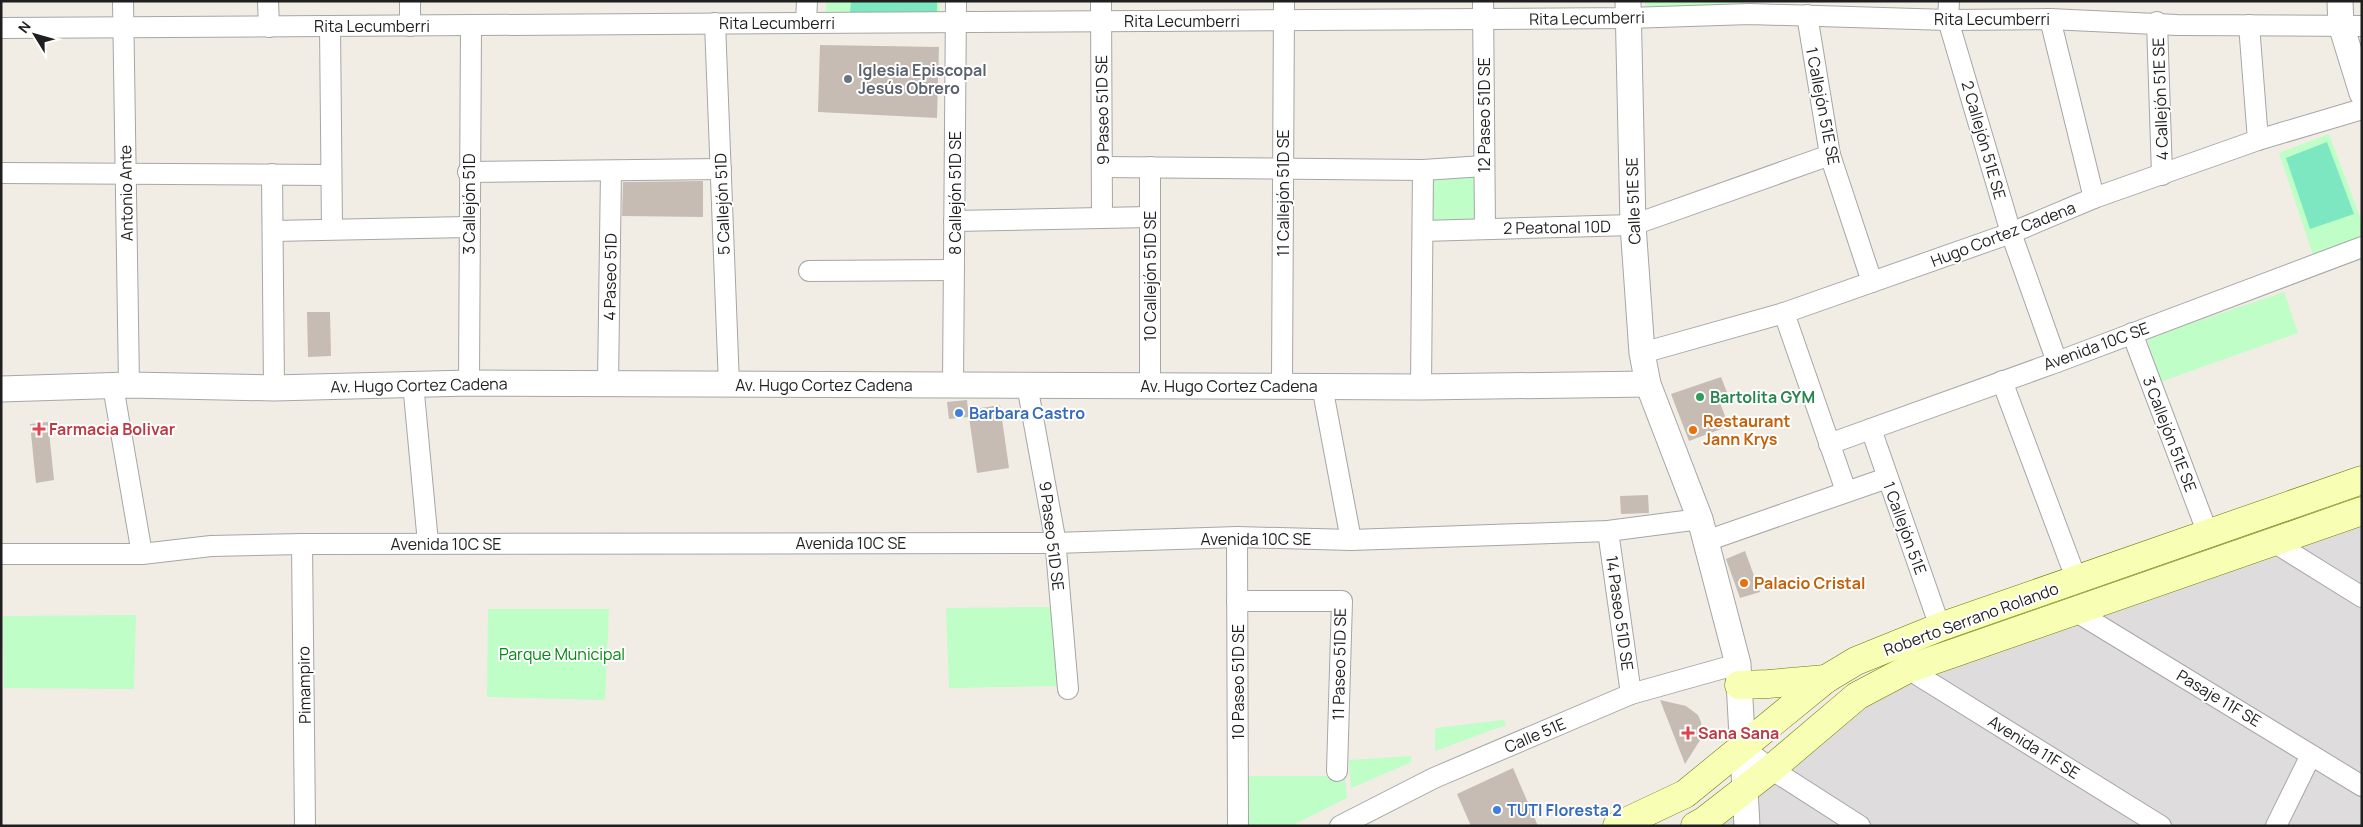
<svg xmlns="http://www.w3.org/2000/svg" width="2363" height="827" font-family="Manrope,sans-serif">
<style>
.residential{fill:#dedcdc}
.park{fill:#bffec6}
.pitch{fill:#7ce7c1}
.building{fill:#c6bcb4}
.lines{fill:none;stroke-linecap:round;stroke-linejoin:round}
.minor-casing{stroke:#a6a6a6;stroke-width:22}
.tertiary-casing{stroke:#a6a6a6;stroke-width:27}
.secondary-casing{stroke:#6b7d00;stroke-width:29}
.minor{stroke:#fff;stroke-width:20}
.tertiary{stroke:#fff;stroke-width:25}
.secondary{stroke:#f8ffb5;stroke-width:28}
.worship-dot{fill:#6b7280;stroke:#fff;stroke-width:2}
.leisure-dot{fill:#2e9e5b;stroke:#fff;stroke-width:2}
.shop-dot{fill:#3f7fe0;stroke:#fff;stroke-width:2}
.health-dot{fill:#e0444e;stroke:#fff;stroke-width:2}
.food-dot{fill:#e8710a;stroke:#fff;stroke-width:2}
.labels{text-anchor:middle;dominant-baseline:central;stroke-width:4;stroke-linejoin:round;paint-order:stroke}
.street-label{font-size:16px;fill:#1f1f1f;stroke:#fff}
.worship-label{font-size:16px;font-weight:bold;fill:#5b616d;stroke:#fff;text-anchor:start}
.leisure-label{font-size:16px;font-weight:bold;fill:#27864d;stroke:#fff;text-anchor:start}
.shop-label{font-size:16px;font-weight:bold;fill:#366cbe;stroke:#fff;text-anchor:start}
.food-label{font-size:16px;font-weight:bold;fill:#c56008;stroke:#fff;text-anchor:start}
.health-label{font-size:16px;font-weight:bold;fill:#be3a42;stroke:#fff;text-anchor:start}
.park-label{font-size:16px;fill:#028912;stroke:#fff}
</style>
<rect width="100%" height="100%" fill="#f1ede5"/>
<!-- residential -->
<polygon class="residential" points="2362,524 2362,826 1721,826 1839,720 1896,685"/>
<!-- park -->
<g class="park">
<polygon points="826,1 940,1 939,15 826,17"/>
<polygon points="1645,1 1745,1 1745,7 1645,6"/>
<polygon points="2329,134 2362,222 2362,240 2314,258 2279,153"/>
<polygon points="1484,166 1485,229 1423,231 1423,170"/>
<polygon points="2284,292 2298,333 2160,382 2147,338"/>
<polygon points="1055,607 1064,686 949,688 946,608"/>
<polygon points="488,609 609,609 605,700 487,697"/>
<polygon points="136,615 134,689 4,688 3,616"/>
<polygon points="1504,720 1506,725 1435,751 1435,728"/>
<polygon points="1411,756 1412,762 1351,788 1349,760"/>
<polygon points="1249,776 1345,776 1347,798 1291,826 1249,826"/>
</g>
<!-- pitch -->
<g class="pitch">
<polygon points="851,1 937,1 937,13 850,12"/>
<polygon points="2327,142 2354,214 2310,229 2286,158"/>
</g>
<!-- building -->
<g class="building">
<polygon points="820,45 939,47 937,118 818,112"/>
<polygon points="703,181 703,217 622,216 623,182"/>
<polygon points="307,312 330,312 331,356 308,357"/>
<polygon points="1721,377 1730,400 1720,403 1729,426 1689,441 1671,394"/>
<polygon points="967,400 968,410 1000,405 1009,468 977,473 969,417 949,419 947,402"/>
<polygon points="48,422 54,480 36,483 30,424"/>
<polygon points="1648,495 1649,513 1621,514 1620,496"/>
<polygon points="1745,551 1760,592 1740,598 1726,559"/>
<polygon points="1660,700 1686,706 1698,715 1701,722 1702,737 1685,764"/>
<polygon points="1513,768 1538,826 1471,826 1457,794"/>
</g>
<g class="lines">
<!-- minor casing -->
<g class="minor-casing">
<g id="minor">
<polyline points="123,1 129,385"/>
<polyline points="268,1 269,27"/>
<polyline points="410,1 410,26"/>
<polyline points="1101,1 1102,218"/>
<polyline points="1483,1 1485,229"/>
<polyline points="1949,1 1948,20 2011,233 2057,362"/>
<polyline points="1807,15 1830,155 1872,282"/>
<polyline points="2050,19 2094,198"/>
<polyline points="2157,22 2162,175"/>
<polyline points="715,23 729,385"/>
<polyline points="806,23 807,1"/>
<polyline points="2249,25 2258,140"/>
<polyline points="330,26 332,229"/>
<polyline points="1,28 1628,18 1750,14 1948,20 2050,19 2177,25 2362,26"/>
<polyline points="1102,167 1423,170 1484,166"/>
<polyline points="468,172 721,169"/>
<polyline points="1,173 331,175"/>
<polyline points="272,174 274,388"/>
<polyline points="954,221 1150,217"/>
<polyline points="273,231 468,227"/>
<polyline points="1423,231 1633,225 1830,155"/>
<polyline points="809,271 954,270"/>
<polyline points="1784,313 1846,491"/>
<polyline points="2132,333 2208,534"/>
<polyline points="1642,353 1784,313 2011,233 2094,198 2258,140 2362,109"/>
<polyline points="2002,381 2077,581"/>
<polyline points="413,383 428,543"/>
<polyline points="469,383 471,25"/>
<polyline points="608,383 611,171"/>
<polyline points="953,384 956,1"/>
<polyline points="1027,385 1055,538 1068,689"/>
<polyline points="1282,385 1284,1"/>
<polyline points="113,386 142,554"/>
<polyline points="1150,386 1150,167"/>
<polyline points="1322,386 1351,540"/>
<polyline points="1421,387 1423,170"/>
<polyline points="1871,429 1940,627"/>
<polyline points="1829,444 2057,362 2362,247"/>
<polyline points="1608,531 1631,694"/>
<polyline points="1237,537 1238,826"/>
<polyline points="1706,541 1887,478"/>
<polyline points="2272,541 2362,597"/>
<polyline points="302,544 305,826"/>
<polyline points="1,554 142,554 211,546 302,544 1055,543 1237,537 1351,540 1608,531 1700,519"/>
<polyline points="1237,601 1342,601 1337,771"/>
<polyline points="2075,611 2362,786"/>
<polyline points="1908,669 2161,826"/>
<polyline points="1742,747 1771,769 1860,826"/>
<polyline points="1340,826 1434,778 1631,694 1738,664"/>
<polyline points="2276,826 2311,755"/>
</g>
</g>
<!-- tertiary casing -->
<g class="tertiary-casing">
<g id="tertiary">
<polyline points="1628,1 1633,225 1642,353 1648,384 1700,519 1738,664 1747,826"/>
<polyline points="2340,1 2341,25 2362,93"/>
<polyline points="1,389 129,385 274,388 469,383 1421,387 1648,384"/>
</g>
</g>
<!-- secondary casing -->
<g class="secondary-casing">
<g id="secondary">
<polyline points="1739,685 1768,684 1826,679"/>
<polyline points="1617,826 1685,794 1826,679 1856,661 1940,627 2362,480"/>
<polyline points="1695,826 1704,821 1771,769 1857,696 1908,669 2362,511"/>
</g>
</g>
<!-- minor -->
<use href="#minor" class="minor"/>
<!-- tertiary -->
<use href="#tertiary" class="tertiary"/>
<!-- secondary -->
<use href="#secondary" class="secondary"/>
</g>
<!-- markers -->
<circle class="worship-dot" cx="848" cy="79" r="5"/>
<circle class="leisure-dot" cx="1700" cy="397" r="5"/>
<g class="shop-dot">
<circle cx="959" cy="413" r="5"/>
<circle cx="1497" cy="810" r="5"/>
</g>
<g class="health-dot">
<path d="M36.5 421.5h5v5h5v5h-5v5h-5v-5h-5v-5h5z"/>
<path d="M1685.5 725.5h5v5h5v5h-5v5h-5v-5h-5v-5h5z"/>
</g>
<g class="food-dot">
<circle cx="1693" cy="430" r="5"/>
<circle cx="1744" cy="583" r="5"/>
</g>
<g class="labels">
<!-- street labels -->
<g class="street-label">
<text transform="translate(1587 18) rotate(-1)">Rita Lecumberri</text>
<text x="1992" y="19">Rita Lecumberri</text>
<text x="1182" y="21">Rita Lecumberri</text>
<text x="777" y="23">Rita Lecumberri</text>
<text x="372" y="26">Rita Lecumberri</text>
<text transform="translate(2160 99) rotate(-92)">4 Callejón 51E SE</text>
<text transform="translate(1823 106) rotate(79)">1 Callejón 51E SE</text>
<text transform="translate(1102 110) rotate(-91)">9 Paseo 51D SE</text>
<text transform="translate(1484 115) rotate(-90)">12 Paseo 51D SE</text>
<text transform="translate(1984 140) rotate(74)">2 Callejón 51E SE</text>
<text transform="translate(126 193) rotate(-91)">Antonio Ante</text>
<text transform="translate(955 193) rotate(-90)">8 Callejón 51D SE</text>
<text transform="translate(1283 193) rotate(-90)">11 Callejón 51D SE</text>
<text transform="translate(1633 201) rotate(-92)">Calle 51E SE</text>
<text transform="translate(469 204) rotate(-90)">3 Callejón 51D</text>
<text transform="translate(722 204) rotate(-92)">5 Callejón 51D</text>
<text transform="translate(1557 227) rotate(-1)">2 Peatonal 10D</text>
<text transform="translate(2003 234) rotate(-21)">Hugo Cortez Cadena</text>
<text transform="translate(1150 276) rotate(-90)">10 Callejón 51D SE</text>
<text transform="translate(610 277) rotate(-89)">4 Paseo 51D</text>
<text transform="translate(2096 346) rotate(-20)">Avenida 10C SE</text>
<text transform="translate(419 385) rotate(-1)">Av. Hugo Cortez Cadena</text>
<text x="824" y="385">Av. Hugo Cortez Cadena</text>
<text x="1229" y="386">Av. Hugo Cortez Cadena</text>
<text transform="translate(2170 434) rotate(69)">3 Callejón 51E SE</text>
<text transform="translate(1905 528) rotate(70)">1 Callejón 51E</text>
<text transform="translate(1052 536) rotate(83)">9 Paseo 51D SE</text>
<text x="1256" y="539">Avenida 10C SE</text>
<text x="851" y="543">Avenida 10C SE</text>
<text x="446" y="544">Avenida 10C SE</text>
<text transform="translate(1620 613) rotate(82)">14 Paseo 51D SE</text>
<text transform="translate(1971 619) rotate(-20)">Roberto Serrano Rolando</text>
<text transform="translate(1339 664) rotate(-89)">11 Paseo 51D SE</text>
<text transform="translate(1238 682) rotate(-90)">10 Paseo 51D SE</text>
<text transform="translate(304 685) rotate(-91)">Pimampiro</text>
<text transform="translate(2219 698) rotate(31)">Pasaje 11F SE</text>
<text transform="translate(1535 735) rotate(-23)">Calle 51E</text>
<text transform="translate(2034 747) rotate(32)">Avenida 11F SE</text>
</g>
<!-- worship labels -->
<g class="worship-label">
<text x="858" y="70">Iglesia Episcopal<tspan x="858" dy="18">Jesús Obrero</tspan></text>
</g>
<!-- leisure labels -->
<g class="leisure-label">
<text x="1710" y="397">Bartolita GYM</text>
</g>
<!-- shop labels -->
<g class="shop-label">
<text x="969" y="413">Barbara Castro</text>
<text x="1507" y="810">TUTI Floresta 2</text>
</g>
<!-- food labels -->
<g class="food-label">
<text x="1703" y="421">Restaurant<tspan x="1703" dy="18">Jann Krys</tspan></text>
<text x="1754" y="583">Palacio Cristal</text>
</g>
<!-- health labels -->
<g class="health-label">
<text x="49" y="429">Farmacia Bolivar</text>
<text x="1698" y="733">Sana Sana</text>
</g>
<!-- park labels -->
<g class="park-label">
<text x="562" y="654">Parque Municipal</text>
</g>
</g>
<!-- border -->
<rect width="2363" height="827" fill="none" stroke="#1f1f1f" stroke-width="5"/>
<!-- north arrow -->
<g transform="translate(35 35) rotate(307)" stroke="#ffffff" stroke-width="4" paint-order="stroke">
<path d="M0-4L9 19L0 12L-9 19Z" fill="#1f1f1f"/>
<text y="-8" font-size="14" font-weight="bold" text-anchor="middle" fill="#1f1f1f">N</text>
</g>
</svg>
